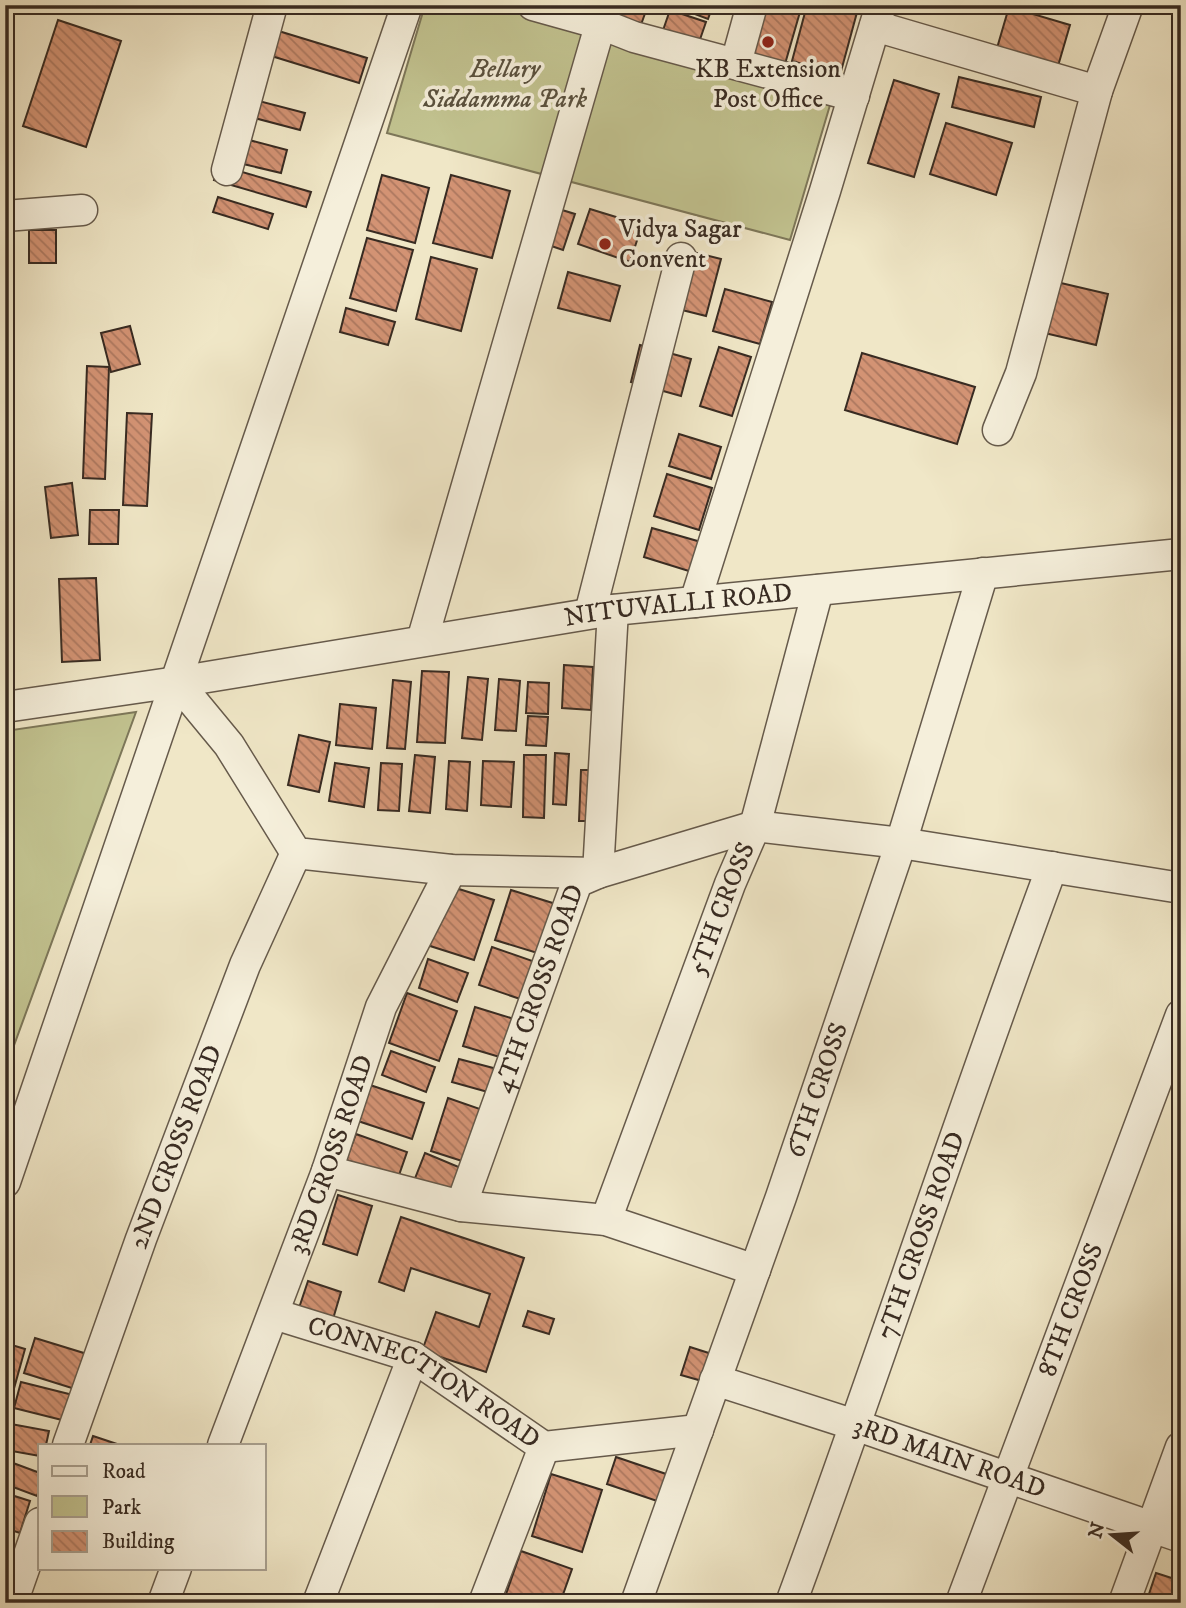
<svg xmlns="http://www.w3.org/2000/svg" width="1186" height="1608" font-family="'IM FELL DW Pica',serif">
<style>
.green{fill:#c2c390;stroke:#7d7759;stroke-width:2}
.building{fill:url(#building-back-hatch);stroke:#382b22;stroke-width:2}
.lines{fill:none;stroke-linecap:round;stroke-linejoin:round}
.minor-casing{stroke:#665a4b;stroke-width:33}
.minor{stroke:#f5efdb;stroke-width:30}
.poi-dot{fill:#8f2418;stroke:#f5efdb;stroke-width:2.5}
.labels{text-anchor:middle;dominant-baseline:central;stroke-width:7;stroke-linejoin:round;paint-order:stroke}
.park-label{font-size:26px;font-style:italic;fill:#5a513e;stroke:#f5efdb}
.poi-label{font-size:26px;fill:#382b22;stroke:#f5efdb}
.street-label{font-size:26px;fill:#382b22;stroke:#f5efdb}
</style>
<defs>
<pattern id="building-back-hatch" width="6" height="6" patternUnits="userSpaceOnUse" patternTransform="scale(1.75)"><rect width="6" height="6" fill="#d39374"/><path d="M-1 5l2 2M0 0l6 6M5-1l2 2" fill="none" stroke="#ac785f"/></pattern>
</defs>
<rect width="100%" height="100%" fill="#f0e7c7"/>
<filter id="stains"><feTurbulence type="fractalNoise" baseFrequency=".00286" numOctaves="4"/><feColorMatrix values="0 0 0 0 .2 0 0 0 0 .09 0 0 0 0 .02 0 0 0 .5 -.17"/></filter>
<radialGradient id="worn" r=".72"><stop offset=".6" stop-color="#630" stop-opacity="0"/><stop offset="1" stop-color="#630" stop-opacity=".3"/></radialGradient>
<!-- green -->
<g class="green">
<polygon points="425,5 513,5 833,95 790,240 387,133"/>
<polygon points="136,712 5,1070 5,731"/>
</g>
<!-- building -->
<g class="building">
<polygon points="596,5 648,5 637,36"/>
<polygon points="671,5 713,5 708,19"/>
<polygon points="745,5 802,5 785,64 733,49"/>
<polygon points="807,5 859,5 840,75 792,61"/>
<polygon points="1009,7 1070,25 1058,66 997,48"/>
<polygon points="670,10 706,22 696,51 660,39"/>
<polygon points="58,20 121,41 86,147 23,126"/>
<polygon points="272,29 367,58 359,83 265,54"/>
<polygon points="959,77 1041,97 1034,127 952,107"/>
<polygon points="894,80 939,94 914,177 868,163"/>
<polygon points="251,99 305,113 300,130 247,116"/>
<polygon points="946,123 1012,143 996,195 930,174"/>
<polygon points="249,140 287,150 281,173 243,164"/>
<polygon points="218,165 311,192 306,207 214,180"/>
<polygon points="382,175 429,188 415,243 367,230"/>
<polygon points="451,175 510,191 492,258 433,243"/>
<polygon points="218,197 273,214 268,229 213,212"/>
<polygon points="536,202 575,214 563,250 525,237"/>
<polygon points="590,209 642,225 630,262 578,244"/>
<rect x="29" y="230" width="27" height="33"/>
<polygon points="367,238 413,250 396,311 350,298"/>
<polygon points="673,247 721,259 706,316 658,304"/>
<polygon points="431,257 477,269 461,331 416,319"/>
<polygon points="5,259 11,259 5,314"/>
<polygon points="568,272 620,286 610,321 558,308"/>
<polygon points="1048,280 1108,294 1096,345 1036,331"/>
<polygon points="725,289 772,302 760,344 713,331"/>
<polygon points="346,308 395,322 388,345 340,332"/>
<polygon points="130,326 140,364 111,372 101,333"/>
<polygon points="640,345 691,359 681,396 631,382"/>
<polygon points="719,347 751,357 732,416 700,406"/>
<polygon points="862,353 975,387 957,444 845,410"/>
<polygon points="87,366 109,367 105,479 83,478"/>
<polygon points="127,413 152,414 147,506 123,505"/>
<polygon points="679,434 721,447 711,479 669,466"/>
<polygon points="667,474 712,488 699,530 654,516"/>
<polygon points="72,483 78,535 51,538 45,487"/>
<polygon points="90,510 119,510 118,544 89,544"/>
<polygon points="652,528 701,542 692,572 644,557"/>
<polygon points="96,578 100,660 62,662 59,579"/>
<polygon points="564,665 593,667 591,710 562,708"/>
<polygon points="422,671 449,672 445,743 417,742"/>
<polygon points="468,677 488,679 482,740 462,738"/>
<polygon points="499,679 520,681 516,731 495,730"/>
<polygon points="393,680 411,682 405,749 387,748"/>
<polygon points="528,682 549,683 548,714 526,713"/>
<polygon points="340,704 376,708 372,749 336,745"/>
<polygon points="528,716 548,717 546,746 526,745"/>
<polygon points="299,735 330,742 319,792 288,785"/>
<polygon points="555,753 569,754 566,805 553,804"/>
<polygon points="415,755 435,757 430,813 409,811"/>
<polygon points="524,755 546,755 544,818 523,817"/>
<polygon points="449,761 470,762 467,811 446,809"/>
<polygon points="483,761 514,762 511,807 481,805"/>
<polygon points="335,763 369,768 364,807 329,801"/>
<polygon points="381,763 402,764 399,811 378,810"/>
<polygon points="581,770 597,770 596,821 579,821"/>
<polygon points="446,885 494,900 474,960 427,945"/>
<polygon points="511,890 559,905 544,955 495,940"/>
<polygon points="492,947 544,965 529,1002 479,985"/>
<polygon points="428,959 468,973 457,1002 419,988"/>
<polygon points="407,993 457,1011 439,1061 389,1043"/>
<polygon points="475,1007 514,1019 503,1058 463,1046"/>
<polygon points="391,1051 435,1067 426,1092 382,1075"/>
<polygon points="459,1059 501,1070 495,1094 452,1082"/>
<polygon points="370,1085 424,1103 412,1139 358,1121"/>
<polygon points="448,1098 480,1109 462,1161 431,1151"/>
<polygon points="356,1134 407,1152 398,1178 346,1160"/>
<polygon points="425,1153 461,1168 449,1196 414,1181"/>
<polygon points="338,1195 372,1206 357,1255 323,1244"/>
<polygon points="401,1217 524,1258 486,1372 422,1351 436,1312 479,1327 490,1294 411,1268 404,1291 379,1282"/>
<polygon points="308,1281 341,1292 333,1319 299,1308"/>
<polygon points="528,1311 554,1319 549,1334 523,1326"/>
<polygon points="35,1338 87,1354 75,1389 24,1373"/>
<polygon points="5,1343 25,1349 13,1392 5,1390"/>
<polygon points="690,1347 718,1356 709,1383 681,1375"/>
<polygon points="21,1382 73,1395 66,1421 14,1408"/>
<polygon points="11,1424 49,1431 46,1445 40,1445 40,1456 6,1450"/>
<polygon points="93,1436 120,1445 90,1445"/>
<polygon points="616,1457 669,1475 660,1502 607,1484"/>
<polygon points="5,1460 40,1473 40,1487 37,1496 5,1484"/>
<polygon points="551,1474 602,1490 582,1552 532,1536"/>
<polygon points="1181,1489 1181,1534 1168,1530"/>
<polygon points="5,1493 30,1501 20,1533 5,1528"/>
<polygon points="521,1551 572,1569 560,1603 520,1603 505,1597"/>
<polygon points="1156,1573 1181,1581 1181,1603 1146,1603"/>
</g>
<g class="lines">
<!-- minor casing -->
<g class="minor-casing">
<g id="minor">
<polyline points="533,5 601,24 634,37 854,96"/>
<polyline points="875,26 1097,91"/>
<polyline points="736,63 752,5"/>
<polyline points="227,170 272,5"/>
<polyline points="5,216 82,210"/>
<polyline points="998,430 1021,373 1097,91 1128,5"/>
<polyline points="695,602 825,191 881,5"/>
<polyline points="590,613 681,258"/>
<polyline points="422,641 606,5"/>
<polyline points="177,682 229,745 296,853 451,870 598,873 755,826 901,843 1181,888"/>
<path id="s1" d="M5,707L177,682L613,610L1181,554"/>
<polyline points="327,1171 461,1206 606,1220 755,1270"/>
<polyline points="5,1182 407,5"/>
<path id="s2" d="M461,1206L577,882L598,873L613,610"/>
<path id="s3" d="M606,1220L730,884L755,826L818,590"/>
<path id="s4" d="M274,1314L413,1357L544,1447L698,1430"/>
<path id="s5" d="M715,1380L855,1425L1181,1537"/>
<path id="s6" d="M68,1445L141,1239L245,965L296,853"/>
<path id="s7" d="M223,1445L327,1171L381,1007L451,870"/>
<polyline points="12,1603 40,1523"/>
<polyline points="163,1603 176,1568"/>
<polyline points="318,1603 413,1357"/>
<polyline points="484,1603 544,1447"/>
<path id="s8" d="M636,1603L781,1197L901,843L983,573"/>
<path id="s9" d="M791,1603C881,1359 961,1111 1052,867"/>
<path id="s10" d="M961,1603L1181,1015"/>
<polyline points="1124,1603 1181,1447"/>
</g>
</g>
<!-- minor -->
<use href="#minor" class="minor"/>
</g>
<!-- markers -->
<g class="poi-dot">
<circle cx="768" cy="42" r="7"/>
<circle cx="605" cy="244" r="7"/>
</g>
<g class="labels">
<!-- park labels -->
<g class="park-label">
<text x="505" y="69">Bellary<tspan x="505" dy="30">Siddamma Park</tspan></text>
</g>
<!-- poi labels -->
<g class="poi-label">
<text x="768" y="69">KB Extension<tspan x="768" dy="30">Post Office</tspan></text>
<text x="619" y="229" text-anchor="start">Vidya Sagar<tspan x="619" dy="30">Convent</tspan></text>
</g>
<!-- street labels -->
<g class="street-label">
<text stroke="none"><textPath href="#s1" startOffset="681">NITUVALLI ROAD</textPath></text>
<text stroke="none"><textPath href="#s3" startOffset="332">5TH CROSS</textPath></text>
<text stroke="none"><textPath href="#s2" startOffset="231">4TH CROSS ROAD</textPath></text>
<text stroke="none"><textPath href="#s8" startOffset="544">6TH CROSS</textPath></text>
<text stroke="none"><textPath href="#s6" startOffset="317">2ND CROSS ROAD</textPath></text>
<text stroke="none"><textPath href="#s7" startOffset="310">3RD CROSS ROAD</textPath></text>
<text stroke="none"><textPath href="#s9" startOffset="390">7TH CROSS ROAD</textPath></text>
<text stroke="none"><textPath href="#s10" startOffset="313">8TH CROSS</textPath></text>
<text stroke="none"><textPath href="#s4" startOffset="166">CONNECTION ROAD</textPath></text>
<text stroke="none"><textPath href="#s5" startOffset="247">3RD MAIN ROAD</textPath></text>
</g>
</g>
<!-- margin -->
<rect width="1186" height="1608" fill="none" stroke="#f0e7c7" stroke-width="28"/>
<rect x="7" y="7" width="1172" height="1594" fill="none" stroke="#382b22" stroke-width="3.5"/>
<rect x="14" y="14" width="1158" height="1580" fill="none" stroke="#382b22" stroke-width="2"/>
<!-- legend -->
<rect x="38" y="1444" width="228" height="126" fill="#f5efdb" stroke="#a9a191" stroke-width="2"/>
<rect x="52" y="1466" width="35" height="10" fill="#f5efdb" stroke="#a9a191" stroke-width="2"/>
<text x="102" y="1478" font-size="21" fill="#382b22">Road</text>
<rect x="52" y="1496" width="35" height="21" fill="#c2c390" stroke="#a9a191" stroke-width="2"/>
<text x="102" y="1514" font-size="21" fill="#382b22">Park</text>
<rect x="52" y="1531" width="35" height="21" fill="url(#building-back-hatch)" stroke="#a9a191" stroke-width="2"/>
<text x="102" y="1548" font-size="21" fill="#382b22">Building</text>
<!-- north arrow -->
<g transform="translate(1112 1535) rotate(287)" stroke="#f5efdb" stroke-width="5" paint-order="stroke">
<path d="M0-5L12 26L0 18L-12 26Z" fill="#382b22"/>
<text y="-10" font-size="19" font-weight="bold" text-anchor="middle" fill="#382b22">N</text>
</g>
<rect width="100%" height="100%" filter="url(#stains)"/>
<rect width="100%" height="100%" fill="url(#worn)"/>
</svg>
